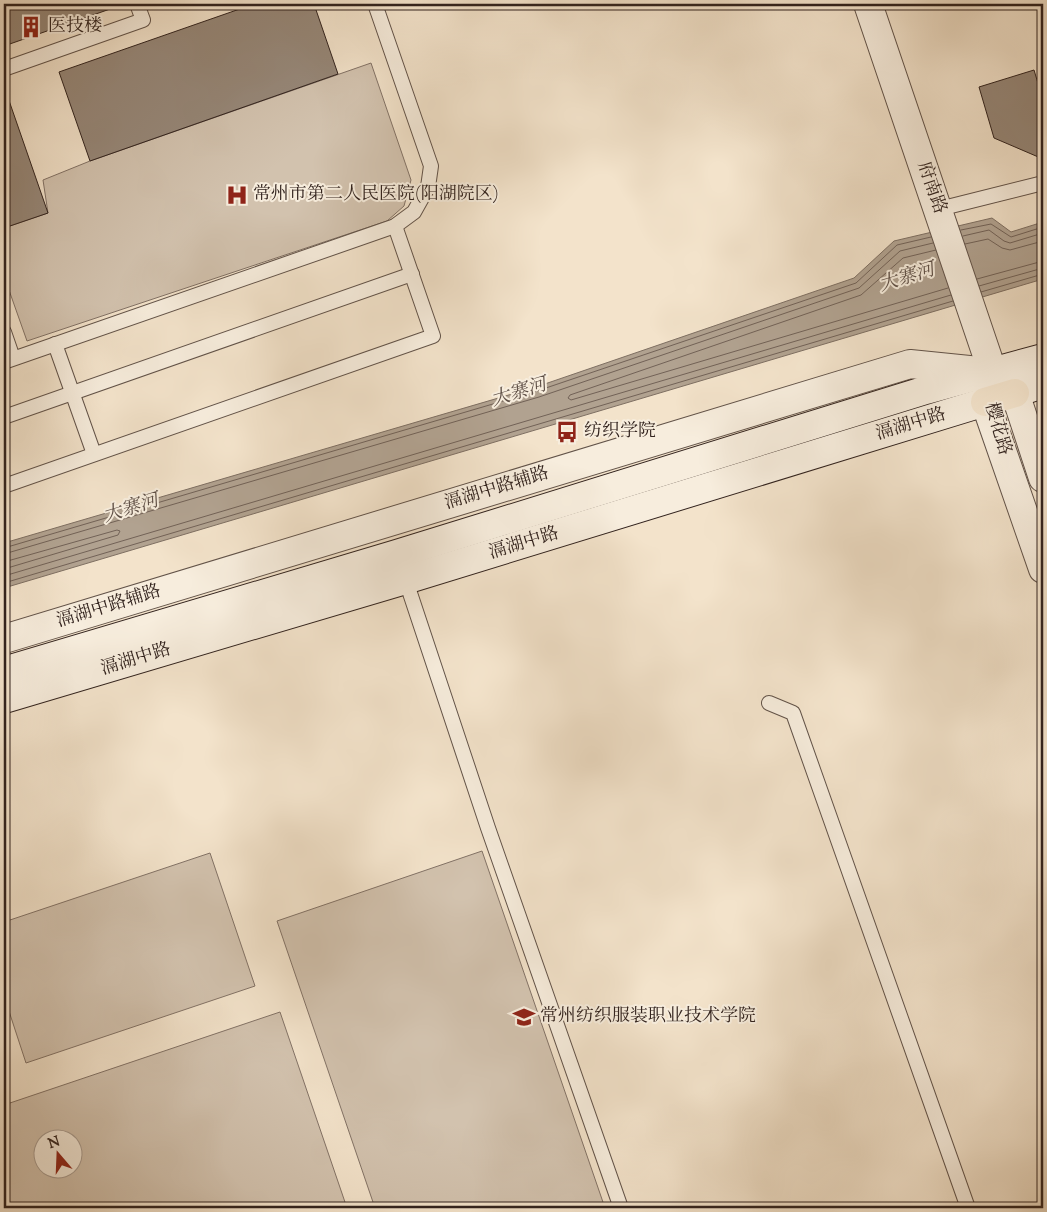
<svg xmlns="http://www.w3.org/2000/svg" width="1047" height="1212" font-family="'Sorts Mill Goudy','Noto Serif SC',serif">
<style>
.green{fill:#d2c2ae;stroke:#827266;fill-rule:evenodd}
.water{fill:#b1a290;stroke:#7e6f62}
.lines{fill:none;stroke-linecap:round;stroke-linejoin:round}
.shore{stroke:#726257;stroke-width:1}
.building{fill:#968778;stroke:#32231e}
.service-casing{stroke:#625349;stroke-width:16}
.tertiary-casing{stroke:#625349;stroke-width:30}
.secondary-casing{stroke:#32231e;stroke-width:30}
.primary-casing{stroke:#32231e;stroke-width:30}
.service{stroke:#f7eddd;stroke-width:14}
.tertiary{stroke:#f7eddd;stroke-width:28}
.secondary{stroke:#f7eddd;stroke-width:28}
.primary{stroke:#f3e3cb;stroke-width:28}
.labels{text-anchor:middle;dominant-baseline:central;stroke-width:4;stroke-linejoin:round;paint-order:stroke}
.poi-label{font-size:18px;fill:#32231e;stroke:#f7eddd;text-anchor:start}
.street-label{font-size:18px;fill:#32231e;stroke:#f7eddd}
.water-label{font-size:19px;font-style:italic;fill:#5e4f46;stroke:#f7eddd}
</style>
<rect width="100%" height="100%" fill="#f3e3cb"/>
<filter id="stains"><feTurbulence type="fractalNoise" baseFrequency=".004" numOctaves="4"/><feColorMatrix values="0 0 0 0 .2 0 0 0 0 .09 0 0 0 0 .02 0 0 0 .5 -.17"/></filter>
<radialGradient id="worn" r=".72"><stop offset=".6" stop-color="#630" stop-opacity="0"/><stop offset="1" stop-color="#630" stop-opacity=".3"/></radialGradient>
<!-- green -->
<g class="green">
<polygon points="371,63 411,180 404,206 387,221 27,341 4,276 4,228 48,213 43,180 90,161"/>
<polygon points="482,851 605,1208 375,1208 277,921"/>
<polygon points="210,853 255,986 26,1063 4,996 4,922"/>
<path d="M280,1012L347,1208H4V1105ZM42,1140H72V1170H42Z"/>
</g>
<!-- water -->
<polygon class="water" points="992,218 1011,232 1043,222 1043,279 4,588 4,543 536,387 854,278 894,241"/>
<g class="lines">
<!-- shore -->
<g class="shore">
<polyline points="961,230 991,224 1011,237 1043,227"/>
<polyline points="963,236 989,230 1004,241 1010,243 1043,233"/>
<polyline points="965,244 988,239 1002,248 1010,250 1043,241"/>
<polyline points="936,250 903,258 861,295 570,395 568,398 571,400 948,288"/>
<polyline points="977,279 1043,261"/>
<polyline points="979,286 1043,268"/>
<polyline points="981,292 1043,274"/>
<polyline points="4,548 537,391 856,283 897,245 931,237"/>
<polyline points="4,554 539,397 859,288 900,251 933,243"/>
<polyline points="4,562 117,530 120,531 118,535 4,569"/>
<polyline points="4,576 951,295"/>
<polyline points="4,583 953,301"/>
</g>
</g>
<!-- building -->
<g class="building">
<polygon points="4,4 111,4 113,8 4,46"/>
<polygon points="254,4 314,4 338,74 90,161 59,72"/>
<polygon points="1034,70 1043,100 1043,159 994,138 979,87"/>
<polygon points="4,89 5,89 48,213 4,228"/>
</g>
<g class="lines">
<!-- service casing -->
<g class="service-casing">
<g id="service">
<polyline points="4,69 143,20 137,4"/>
<polyline points="939,209 1043,183"/>
<polyline points="4,332 13,358"/>
<polyline points="55,344 94,454"/>
<polyline points="4,362 395,226 414,212 428,187 431,166 375,4"/>
<polyline points="4,417 412,274"/>
<polyline points="4,486 433,336 395,226"/>
<polyline points="404,575 488,828 621,1208"/>
<polyline points="769,703 793,713 968,1208"/>
</g>
</g>
<!-- tertiary casing -->
<g class="tertiary-casing">
<g id="tertiary">
<polyline points="868,4 993,373 1015,393 1043,478"/>
<polyline points="992,379 985,402 1043,569"/>
<polyline points="4,639 910,364 989,372"/>
</g>
</g>
<!-- secondary casing -->
<g class="secondary-casing">
<g id="secondary">
<polyline points="1015,393 1043,384"/>
<polyline points="4,671 397,554 926,390 1043,358"/>
<polyline points="4,699 405,580 985,402"/>
</g>
</g>
<!-- primary casing -->
<g class="primary-casing">
<polyline id="primary" points="985,402 1015,393"/>
</g>
<!-- service -->
<use href="#service" class="service"/>
<!-- tertiary -->
<use href="#tertiary" class="tertiary"/>
<!-- secondary -->
<use href="#secondary" class="secondary"/>
<!-- primary -->
<use href="#primary" class="primary"/>
</g>
<!-- icons -->
<defs>
<g id="building-bare" transform="scale(1.725)"><path d="M-4-6H4V6H1V3H-1V6H-4ZM-2.5-4.3h1.7v1.8h-1.7ZM.8-4.3h1.7v1.8H.8ZM-2.5-1h1.7V.8h-1.7ZM.8-1h1.7V.8H.8Z" fill="#8f2418" stroke="#f7eddd" stroke-width="2.5" paint-order="stroke"/></g>
<g id="hospital-bare" transform="scale(1.725)"><path d="M-5-5h3v3.5h4V-5h3V5h-3V1.5h-4V5h-3Z" fill="#8f2418" stroke="#f7eddd" stroke-width="2.5" paint-order="stroke"/></g>
<g id="bus-bare" transform="scale(1.725)"><path d="M-5-6H5V4H4V6H2V4H-2V6H-4V4H-5ZM-3.5-4V0h7V-4ZM-3.5 1.2v1.5H-2V1.2ZM2 1.2v1.5H3.5V1.2Z" fill="#8f2418" stroke="#f7eddd" stroke-width="2.5" paint-order="stroke"/></g>
<g id="university-bare" transform="scale(1.725)"><path d="M0-5L7-2L0 1L-7-2ZM-4 1L0 2.5L4 1V4Q0 6-4 4Z" fill="#8f2418" stroke="#f7eddd" stroke-width="2.5" paint-order="stroke"/></g>
</defs>
<g fill-rule="evenodd">
<use href="#building-bare" x="31" y="27"/>
<use href="#hospital-bare" x="237" y="195"/>
<use href="#bus-bare" x="567" y="432"/>
<use href="#university-bare" x="524" y="1017"/>
</g>
<g class="labels">
<!-- poi labels -->
<g class="poi-label">
<text x="48" y="27">医技楼</text>
<text x="253" y="195">常州市第二人民医院(阳湖院区)</text>
<text x="584" y="432">纺织学院</text>
<text x="540" y="1017">常州纺织服装职业技术学院</text>
</g>
<!-- street labels -->
<g class="street-label">
<text transform="translate(931 188) rotate(71)">府南路</text>
<text transform="translate(911 425) rotate(-17)">滆湖中路</text>
<text transform="translate(997 429) rotate(74)">樱花路</text>
<text transform="translate(497 489) rotate(-17)">滆湖中路辅路</text>
<text transform="translate(524 544) rotate(-17)">滆湖中路</text>
<text transform="translate(109 607) rotate(-17)">滆湖中路辅路</text>
<text transform="translate(136 660) rotate(-17)">滆湖中路</text>
</g>
<!-- water labels -->
<g class="water-label">
<text transform="translate(907 278) rotate(-17)">大寨河</text>
<text transform="translate(519 393) rotate(-17)">大寨河</text>
<text transform="translate(131 509) rotate(-17)">大寨河</text>
</g>
</g>
<!-- margin -->
<rect width="1047" height="1212" fill="none" stroke="#f3e3cb" stroke-width="20"/>
<rect x="5" y="5" width="1037" height="1202" fill="none" stroke="#32231e" stroke-width="2.5"/>
<rect x="10" y="10" width="1027" height="1192" fill="none" stroke="#32231e"/>
<!-- north arrow -->
<g transform="translate(58 1154) rotate(341)"><circle r="24" fill="#f7eddd" stroke="#a89c91"/>
<path d="M0-4L9 19L0 12L-9 19Z" fill="#8f2418"/>
<text y="-8" font-size="14" font-weight="bold" text-anchor="middle" fill="#32231e">N</text>
</g>
<rect width="100%" height="100%" filter="url(#stains)"/>
<rect width="100%" height="100%" fill="url(#worn)"/>
</svg>
